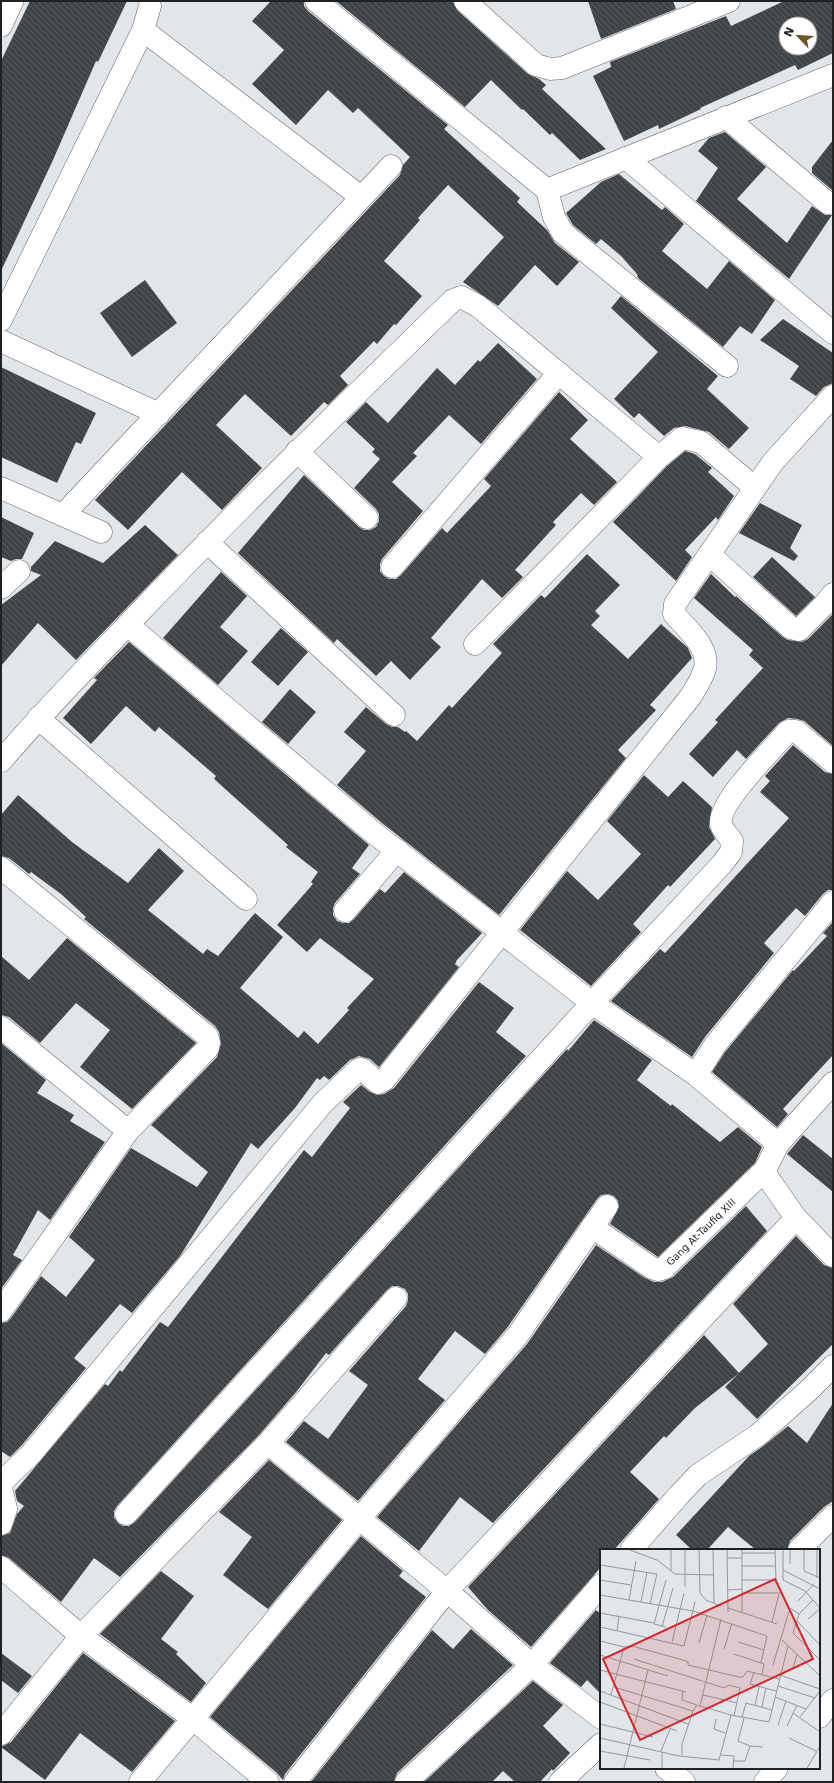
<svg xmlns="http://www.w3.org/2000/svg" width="834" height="1783" font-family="'DejaVu Sans',sans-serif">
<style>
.building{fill:url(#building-back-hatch);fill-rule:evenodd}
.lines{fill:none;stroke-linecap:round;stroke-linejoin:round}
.minor-casing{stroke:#64676c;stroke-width:23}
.minor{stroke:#fff;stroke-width:22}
.labels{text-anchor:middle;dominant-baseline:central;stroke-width:4;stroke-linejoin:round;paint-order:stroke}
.street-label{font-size:10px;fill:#1f2123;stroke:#fff}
.inset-road{fill:none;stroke:#94979b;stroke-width:1}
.view{fill:#d62828;fill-opacity:0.15;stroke:#d62828;stroke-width:2}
.inset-edge{fill:none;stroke:#1f2123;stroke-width:2}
</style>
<defs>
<pattern id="building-back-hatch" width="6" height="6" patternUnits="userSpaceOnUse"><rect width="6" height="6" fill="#404347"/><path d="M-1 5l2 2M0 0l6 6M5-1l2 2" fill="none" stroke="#595b5f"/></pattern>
</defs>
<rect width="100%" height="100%" fill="#e2e6eb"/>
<!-- building -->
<g class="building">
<polygon points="30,1 127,1 98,62 96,61 53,160 1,271 1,61"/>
<polygon points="271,1 304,1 304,6 308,11 448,125 444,129 520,198 517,202 547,230 555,243 579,262 557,286 535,265 498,306 463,282 504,237 448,185 418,218 420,220 384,261 422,296 396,325 394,324 377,344 374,341 340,376 348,385 328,405 324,402 291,436 245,394 216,425 262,468 222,510 182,472 128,530 95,500 400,175 403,165 410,157 358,108 353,113 328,90 296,125 252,84 284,50 252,21"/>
<polygon points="336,1 453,1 457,10 528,74 539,79 546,85 542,89 606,149 580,160 552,133 550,135 523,109 522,110 491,80 465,107"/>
<polygon points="588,1 673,1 676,9 601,39"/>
<path d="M784,1H833V53L798,70L795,65L700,108L701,109L659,129L658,125L624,141L593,76L611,67L610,62L726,16L731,26ZM786,24H810V48H786Z"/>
<polygon points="725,132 766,167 737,199 787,243 812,206 825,215 832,215 789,279 696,201 718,168 698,151 709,138"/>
<polygon points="833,140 833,191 812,173 812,167"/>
<polygon points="619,174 662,210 665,207 684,224 662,251 707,289 729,261 775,300 752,334 740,326 723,347 638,278 637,274 621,256 601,239 596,244 573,225 566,213 601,182"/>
<polygon points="145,280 177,323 132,357 100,313"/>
<polygon points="621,296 718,376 707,389 749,428 729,449 709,432 685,426 674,428 664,436 639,413 634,418 614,399 658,352 611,308"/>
<polygon points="783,319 833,353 833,383 824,387 816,396 790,379 799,366 760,340"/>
<polygon points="498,343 537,379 481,444 449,415 413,453 417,456 392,482 423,511 382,559 380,564 380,571 384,576 389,579 396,579 401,575 442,528 447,533 491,486 484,479 559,392 588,420 570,439 617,482 594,505 581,493 553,522 556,525 515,570 523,577 502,598 482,579 431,638 441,647 410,680 391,661 376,676 337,639 334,643 238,553 304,475 359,527 364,530 370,530 376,527 379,521 379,514 376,509 354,488 380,459 372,452 375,449 346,422 366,402 388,423 437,368 455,385 478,360 480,362"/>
<polygon points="1,367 96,413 81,444 76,442 57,483 1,457"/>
<polygon points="685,451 695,454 712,468 708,472 734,496 718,520 716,517 685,550 692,557 676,581 613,522 667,466"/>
<polygon points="760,503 802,525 790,548 798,556 794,561 739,533"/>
<polygon points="1,517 34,533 22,559 16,559 11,561 1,557"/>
<polygon points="145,525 178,555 76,660 38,623 1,666 1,605 41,575 31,571 31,567 55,541 103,563"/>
<polygon points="587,554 620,585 595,611 600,616 591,625 628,659 661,624 688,648 692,658 650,705 656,710 618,750 626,758 499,915 382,823 337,785 366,751 344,732 366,707 386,724 392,727 398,727 405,732 406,731 417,741 449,705 452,708 502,653 493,644 541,595 545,598"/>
<polygon points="772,557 815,597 796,616 753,577"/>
<polygon points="221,572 247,596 220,627 248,651 218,685 163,638"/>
<polygon points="711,574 735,597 736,596 783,637 788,640 802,642 808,639 833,614 833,746 804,721 797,719 788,718 779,723 746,759 737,750 713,777 689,754 718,722 715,720 763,668 749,655 753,650 694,598"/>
<polygon points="281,628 308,652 278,686 251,662"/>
<polygon points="129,642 369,845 352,868 360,874 335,903 333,908 333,915 337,921 343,923 349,923 354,919 380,889 385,893 404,872 482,933 457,960 455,964 459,967 379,1067 370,1059 359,1056 350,1060 329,1080 324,1076 320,1080 317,1078 295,1108 258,1149 251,1143 180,1256 132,1313 120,1304 74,1358 86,1368 22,1445 10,1457 1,1451 1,1323 7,1322 11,1318 41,1276 66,1297 95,1260 69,1237 131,1148 197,1187 208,1172 151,1125 217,1057 221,1044 219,1032 215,1026 84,919 86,917 61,894 31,872 29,874 9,858 1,856 1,815 18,795 72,842 128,883 159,848 184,871 148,910 203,954 207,949 218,956 255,913 283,937 240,988 298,1038 304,1031 318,1044 349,1010 347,1008 374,979 320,938 307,952 277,925 313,884 311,882 318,872 286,847 288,845 214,779 216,776 159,727 155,732 126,706 91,744 63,718 97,680 94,678"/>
<polygon points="290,689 316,712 288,744 262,722"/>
<polygon points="793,745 825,772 833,774 833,890 828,890 823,894 805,916 796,908 764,943 774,953 705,1037 692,1057 611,1001 660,949 665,953 789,818 760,792 770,781 765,776"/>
<polygon points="644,775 668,797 683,781 712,807 709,827 715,839 670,887 668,885 633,924 641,932 591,986 520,930 567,871 598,900 641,854 607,821"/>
<polygon points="833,922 833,1055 783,1109 788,1114 777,1127 712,1072 725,1052 793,970 794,971 827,936 823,933"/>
<polygon points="67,938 196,1043 132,1109 80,1067 110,1030 76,1003 40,1043 9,1017 1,1015 1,956 29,980"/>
<polygon points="479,982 514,1008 496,1032 526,1056 117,1506 114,1511 114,1517 118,1523 123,1526 129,1526 135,1522 567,1049 568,1051 594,1020 652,1060 637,1080 671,1106 672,1104 720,1142 738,1127 762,1147 755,1163 658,1257 610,1224 619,1207 618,1201 614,1196 608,1194 601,1195 597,1199 507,1328 485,1354 455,1331 418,1379 445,1400 358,1501 286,1442 304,1421 328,1439 368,1385 349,1371 406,1306 408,1300 408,1294 405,1289 398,1286 392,1286 387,1290 329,1355 326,1353 297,1391 259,1435 120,1577 94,1558 61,1602 9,1558 1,1555 1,1536 10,1533 17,1514 24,1506 17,1501 15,1491 105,1384 108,1386 120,1370 122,1372 160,1322 168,1327 304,1150 312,1157 350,1108 343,1102 361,1085 370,1092 377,1095 384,1094 394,1088"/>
<polygon points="1,1043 46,1080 37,1093 74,1115 70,1121 105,1142 50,1220 38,1210 13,1255 22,1260 1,1289"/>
<polygon points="803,1135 833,1159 833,1192 787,1154"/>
<polygon points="746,1206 767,1231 493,1523 460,1497 419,1551 377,1517 527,1344 596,1245 645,1278 654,1282 662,1282 673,1277"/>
<polygon points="796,1236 824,1265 833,1268 833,1344 757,1419 725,1387 738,1374 695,1408 666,1438 664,1436 630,1472 659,1499 614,1550 601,1550 601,1567 531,1647 488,1610 468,1587 704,1335 739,1373 768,1344 733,1304"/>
<polygon points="833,1403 833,1501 824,1507 790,1541 787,1550 756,1550 728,1527 707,1550 692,1550 676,1535 749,1456 766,1444 788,1426 807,1443"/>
<polygon points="269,1460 342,1520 268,1609 223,1575 252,1537 219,1512"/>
<polygon points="361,1536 403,1571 399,1576 426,1597 285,1774 283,1780 276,1772 210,1717"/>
<polygon points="161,1571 194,1596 161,1639 178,1652 176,1654 206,1683 191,1702 100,1634"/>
<polygon points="596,1610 601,1614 601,1694 587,1680 581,1687 550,1663"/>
<polygon points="471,1629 513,1665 397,1773 394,1782 311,1782 432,1630 453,1649"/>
<polygon points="1,1653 32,1676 18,1693 1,1680"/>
<polygon points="83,1653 175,1721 132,1772 80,1733 45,1780 1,1747 11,1742"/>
<polygon points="533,1681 563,1705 543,1726 570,1753 553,1771 552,1769 540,1782 515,1782 503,1771 492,1782 424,1782"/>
</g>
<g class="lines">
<!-- minor casing -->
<g class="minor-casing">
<g id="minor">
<polyline points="316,1 547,190 554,217 563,233 727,366"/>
<polyline points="465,1 536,65 550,69 562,68 729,1"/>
<polyline points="1,26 12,2 10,1"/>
<polyline points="143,30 361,197"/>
<polyline points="726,117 828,203"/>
<polyline points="626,158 833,333"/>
<polyline points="547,190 833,75"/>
<polyline points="1,320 143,30 150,6"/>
<polyline points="1,341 159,414"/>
<polyline points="297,451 367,518"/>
<polyline points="1,488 101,532"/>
<polyline points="63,515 391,166"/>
<polyline points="207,542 394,715"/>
<polyline points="709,554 791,628 799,630 824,605 833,594"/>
<polyline points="392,567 559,373"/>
<polyline points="1,588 19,571"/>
<polyline points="128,625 374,833 592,1003 696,1075 778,1144 765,1170 766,1175 796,1218 833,1256"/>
<polyline points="475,644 659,457 682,438 701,442 755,488"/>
<polyline points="38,718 246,899"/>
<path d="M1,761C44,711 90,664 136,616C239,508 346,404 453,300L461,297L478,306L659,457"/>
<polyline points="1,868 207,1036 209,1042 208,1048 128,1131 1,1311"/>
<polyline points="345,911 397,850"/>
<polyline points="1,1027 128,1131"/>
<polyline points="696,1075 715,1045 833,902"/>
<polyline points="778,1144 833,1083"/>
<polyline points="592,1227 652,1268 658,1270 664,1268 765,1170"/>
<polyline points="268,1443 447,1591 532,1665 601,1718"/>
<path d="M1,1486L3,1481L31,1454L323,1103L359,1069H362L378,1083L384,1080L691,696C695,689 700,682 703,674C714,651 688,630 674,614L675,604L773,462L833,396"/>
<polyline points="1,1487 6,1509 1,1524"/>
<path d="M126,1514L592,1003L722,864L731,852L732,841C729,836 722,830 721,824C717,803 774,748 788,731H796L833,762"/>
<polyline points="631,1550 679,1495 698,1475 758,1435 808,1391 833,1366"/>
<polyline points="799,1550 833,1516"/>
<polyline points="1,1567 81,1636 192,1718 268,1782"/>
<polyline points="819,1717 833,1700"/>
<polyline points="1,1734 81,1636 268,1443 396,1298"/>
<polyline points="666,1768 684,1782"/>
<polyline points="140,1782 360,1518 517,1336 607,1206"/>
<polyline points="295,1782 447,1591 796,1218"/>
<polyline points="406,1782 532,1665 601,1585"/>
<polyline points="560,1782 601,1744"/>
<polyline points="765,1782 777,1768"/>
</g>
</g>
<!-- minor -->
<use href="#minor" class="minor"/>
</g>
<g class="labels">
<!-- street labels -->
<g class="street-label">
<text transform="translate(701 1232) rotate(-44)">Gang At-Taufiq XIII</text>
</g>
</g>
<!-- overview -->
<g transform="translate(600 1549)">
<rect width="220" height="220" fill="#e2e6eb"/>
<path class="inset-road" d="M30,1L57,11L75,25L114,26M71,1V22M85,1V38M99,1L100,44L106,51L121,57M113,1L114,54M127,1L128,63M142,1V64M183,1V31L205,42L220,59M190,1V15M204,1V22L220,29M217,1V29M142,4H175M127,9H142M0,16L57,25L50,55M142,17H175M183,21L220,40M0,31L31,36M66,31L54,75L66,78M142,31H176L175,1M128,41L142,40M142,44H182M0,46L93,62L167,87L161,114M29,51L36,12M213,51L199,65L193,84L220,111M198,52L214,35M41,53L47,23M128,59L177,75M0,64L54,74M208,70L220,60M197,72L220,96M172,73L179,45M0,78L84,97L95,53M62,78L73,39M17,82L19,67M182,91L220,127M0,92L24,98L32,97L83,111L88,113V116L139,128H143L147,122L179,130M72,93L84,44M138,93L164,101M99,94L107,66M124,100L132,74M134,105L164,115L162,125M0,106L68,127M34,110L124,139L129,136L140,139L134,167M173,116L190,59L199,65M193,119L197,105M0,121L86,143M154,123L150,135L176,142M180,126L220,140M178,137L215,149M14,138L93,162M0,142L88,175M83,142L82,151L97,156M11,146L24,98M103,146L137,154M175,148L206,160M0,153L77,182M155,156L159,138M100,157L131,166M162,158L166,139M193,164L220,183M142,168L146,154L172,161M200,168L220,142M144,169L138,192L150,197M116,170L114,180L125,184M0,175L53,188M178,176L186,152M187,177L197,156M0,189L79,207L119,211L131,166L169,173L188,97M189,189L216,202M0,202L50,211M61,202L70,180M82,206V195L93,162L96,157H100L121,70M121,206L134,207L133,219M134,212H145L150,197L163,198M24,219L48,121M62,219V203M207,219L220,197"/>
<path class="view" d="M175,30L213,110L40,191L3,110Z"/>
<rect width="220" height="220" class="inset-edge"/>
</g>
<!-- border -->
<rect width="834" height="1783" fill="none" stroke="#1f2123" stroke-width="4"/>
<!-- north arrow -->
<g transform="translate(798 36) rotate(295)"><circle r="19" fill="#ffffff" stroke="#a5a6a7"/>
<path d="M0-3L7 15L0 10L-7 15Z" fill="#6e5828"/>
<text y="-6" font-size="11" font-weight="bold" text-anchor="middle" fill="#1f2123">N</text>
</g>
</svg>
